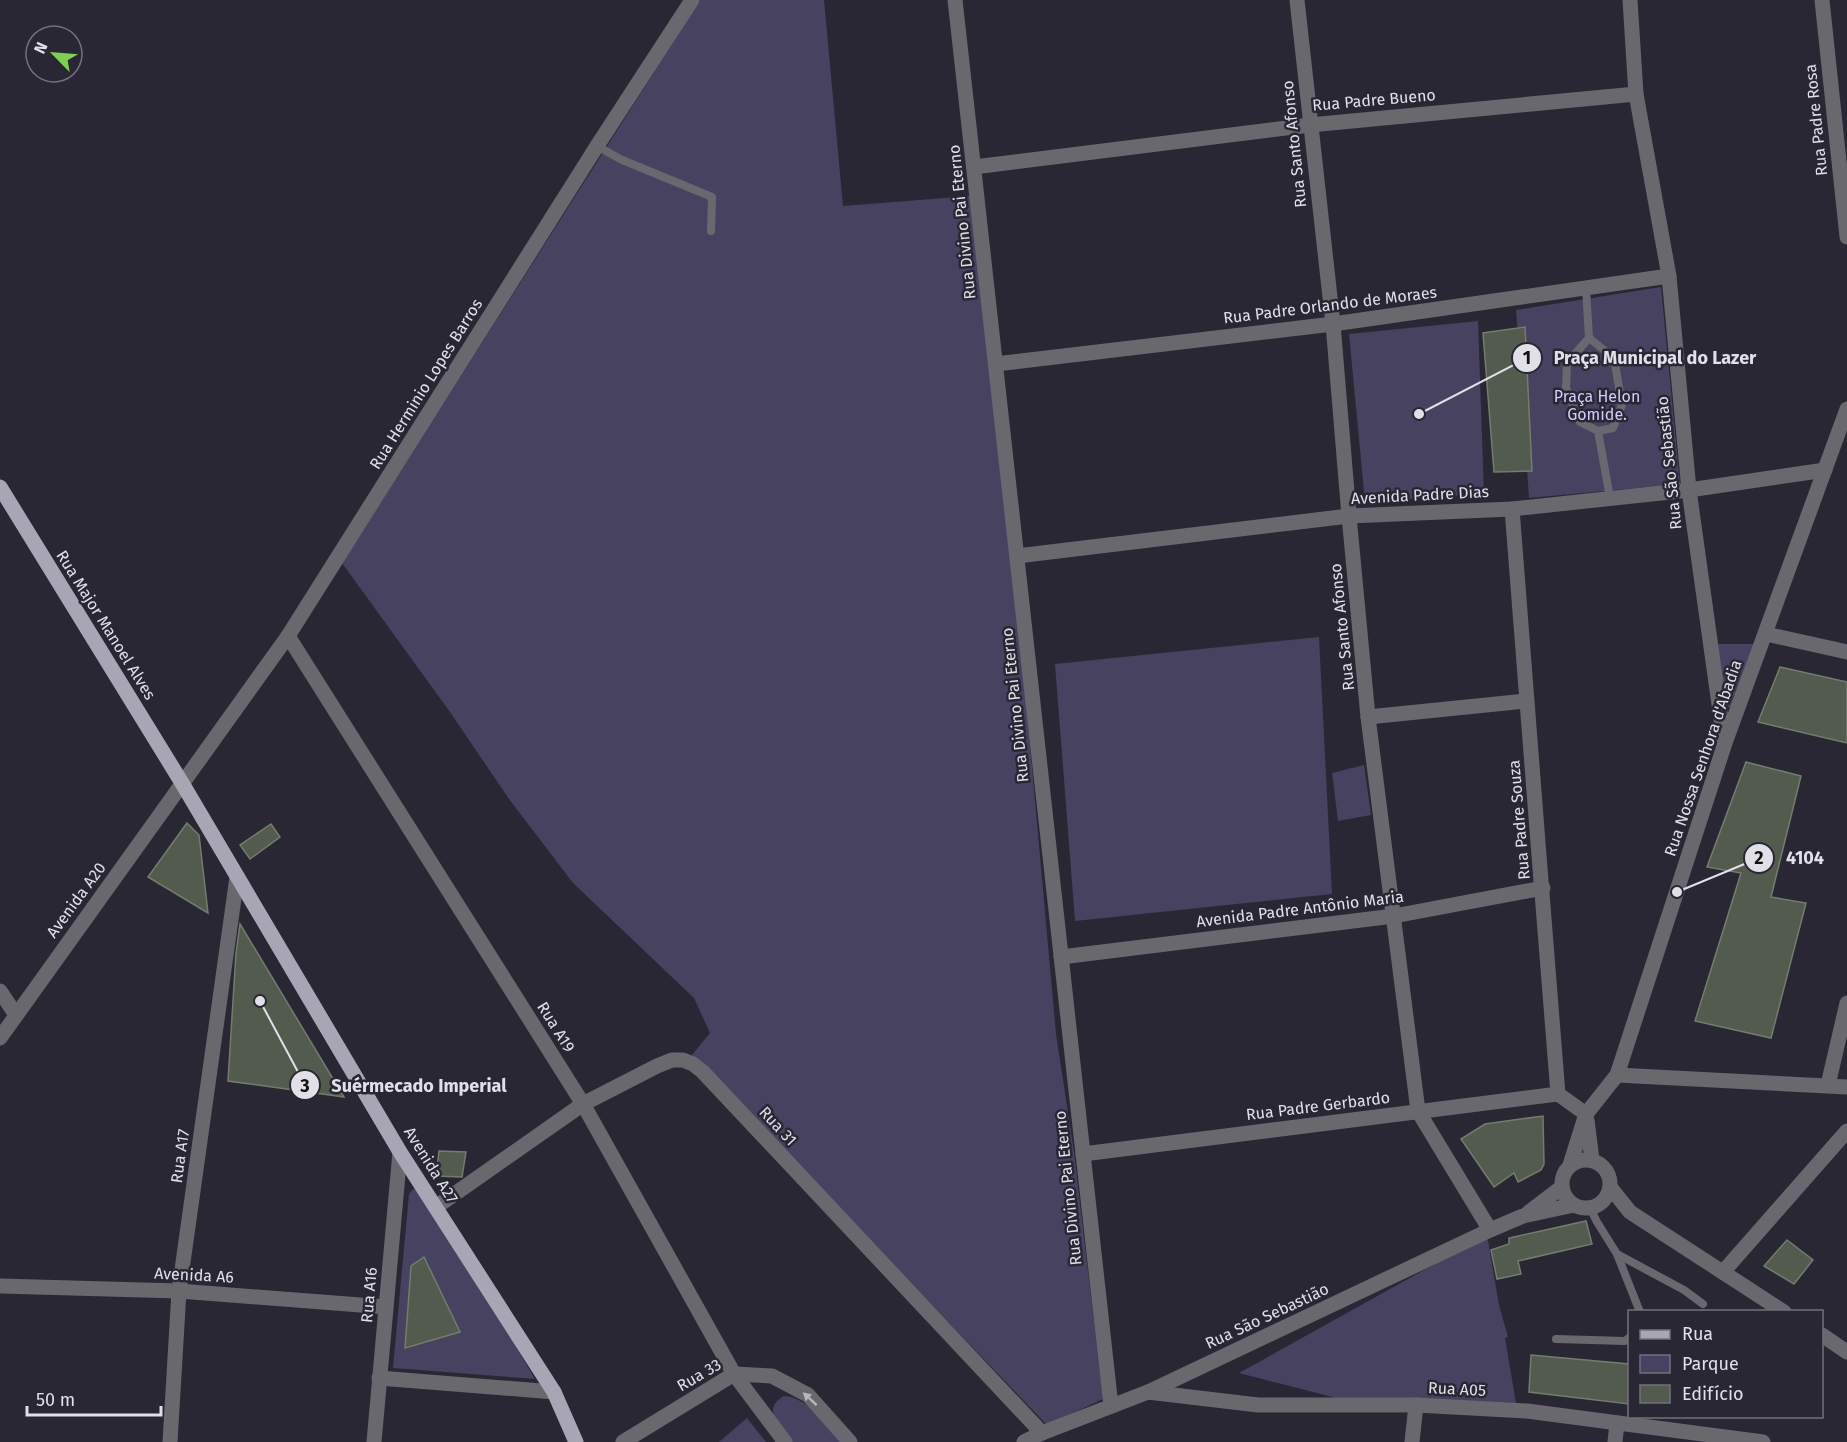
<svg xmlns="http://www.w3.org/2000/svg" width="1847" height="1442" font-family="'Fira Sans',sans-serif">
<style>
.green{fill:#47425f}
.building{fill:#525b4e;stroke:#737d6f;stroke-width:1.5}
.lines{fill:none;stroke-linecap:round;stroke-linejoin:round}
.lane{stroke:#69686f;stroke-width:8}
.street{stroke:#69686f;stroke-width:15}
.primary{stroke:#a8a6b5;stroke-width:15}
.oneway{fill:#b7b6be}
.labels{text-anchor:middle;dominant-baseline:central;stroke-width:5;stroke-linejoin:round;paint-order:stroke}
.street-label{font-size:16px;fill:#e1e0e9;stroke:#292734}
.park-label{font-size:16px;fill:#d3cbfb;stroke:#292734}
.leader{fill:none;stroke:#e1e0e9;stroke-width:2}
.callout-dot{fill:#e1e0e9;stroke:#292734;stroke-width:2}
.mark-label{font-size:18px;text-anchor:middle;font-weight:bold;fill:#111}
.callout-label{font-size:18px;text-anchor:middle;font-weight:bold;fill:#e1e0e9;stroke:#292734;stroke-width:5;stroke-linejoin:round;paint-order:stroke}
</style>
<rect width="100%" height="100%" fill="#292734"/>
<!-- green -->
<g class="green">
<polygon points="700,0 824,0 843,206 970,196 1013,556 1056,1034 1074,1152 1103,1399 1047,1425 692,1055 710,1033 694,998 573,883 509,799 450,712 342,563"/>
<polygon points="1661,287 1680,484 1529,498 1516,310"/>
<polygon points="1478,321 1484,494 1365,502 1349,334"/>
<polygon points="1319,637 1332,894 1075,921 1055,664"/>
<polygon points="1716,644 1759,644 1733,709 1725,706"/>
<polygon points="1364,765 1371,815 1338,821 1332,773"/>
<polygon points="418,1187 424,1191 535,1379 393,1368 409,1194 412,1190"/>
<polygon points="1487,1235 1499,1305 1508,1337 1505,1338 1516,1403 1352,1402 1239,1373"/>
<path d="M784,1396C808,1397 826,1425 841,1442H792C781,1428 760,1409 784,1396Z"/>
<polygon points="747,1418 766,1442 719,1442"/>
</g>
<!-- building -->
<g class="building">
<polygon points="1525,327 1532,471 1494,472 1483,333"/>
<polygon points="1780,667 1847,682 1847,743 1758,722"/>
<polygon points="1746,762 1801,776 1771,897 1806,903 1771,1038 1695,1021 1741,873 1707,867"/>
<polygon points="187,823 199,835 208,913 148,877"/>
<polygon points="271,824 280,837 250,859 240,845"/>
<polygon points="240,924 344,1097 228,1081 236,953"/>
<polygon points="1543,1116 1544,1164 1541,1170 1518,1182 1514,1173 1494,1187 1461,1139 1485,1124"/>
<polygon points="439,1151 466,1152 462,1177 436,1176"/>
<polygon points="1586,1221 1592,1244 1518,1261 1521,1274 1497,1279 1491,1250 1509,1244 1509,1238"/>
<polygon points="1787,1240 1813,1260 1794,1284 1764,1266"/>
<polygon points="424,1257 460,1332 405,1348 411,1266"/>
<polygon points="1531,1355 1629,1364 1629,1404 1529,1392"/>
</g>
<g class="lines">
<!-- lane -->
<g class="lane">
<polyline points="597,146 620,159 712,197 711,231"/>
<polyline points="1586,288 1589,338 1567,363 1566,388 1580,422 1598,431 1613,428 1622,405 1614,358 1589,338"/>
<polyline points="1598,431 1610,498"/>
<polyline points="1590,1208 1597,1222 1617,1254 1640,1312"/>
<polyline points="1617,1254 1684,1290 1703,1304"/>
<polyline points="1556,1339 1625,1341 1630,1337"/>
</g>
<!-- street -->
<g class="street">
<polyline points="955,0 1111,1406"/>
<polyline points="1297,0 1333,324 1349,516 1368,717 1418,1111 1490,1230"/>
<polyline points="1630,0 1636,94 1669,276 1689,490 1724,740"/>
<polyline points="1822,0 1847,237"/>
<polyline points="974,167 1310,125 1636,94"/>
<polyline points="996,364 1333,324 1669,276"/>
<path d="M1512,509C1526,704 1543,899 1558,1094L1586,1114"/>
<polyline points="1017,556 1349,516 1512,509 1689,490 1825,470"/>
<polyline points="1766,634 1847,652"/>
<polyline points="288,636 583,1104 734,1374 785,1442"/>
<polyline points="1368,717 1526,701"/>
<polyline points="1061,957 1394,916 1543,888"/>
<polyline points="0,991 16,1015"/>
<polyline points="0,1038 288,636 597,146 692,0"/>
<polyline points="1617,1075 1847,1087"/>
<polyline points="1828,1085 1847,1003"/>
<polyline points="1587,1120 1592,1160"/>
<polyline points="1083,1154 1558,1094"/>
<circle cx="1586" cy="1184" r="24"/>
<polyline points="1570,1165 1586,1114 1617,1075 1725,743 1847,409"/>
<polyline points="1610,1187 1630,1212 1784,1312"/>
<polyline points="436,1207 583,1104 657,1066 672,1060 683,1060 693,1064 703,1072 1042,1433"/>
<polyline points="1528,1213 1562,1187"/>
<polyline points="1723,1272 1847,1131"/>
<polyline points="0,1286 179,1291 386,1307"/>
<polyline points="1822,1335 1847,1352"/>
<polyline points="379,1378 554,1392"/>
<polyline points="1148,1392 1258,1405 1416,1405 1527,1411 1763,1442"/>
<polyline points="170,1442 179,1291 237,877"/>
<polyline points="374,1442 400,1152"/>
<polyline points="623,1442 734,1374 772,1376 808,1395 850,1442"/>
<polyline points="1024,1442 1042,1433 1148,1392 1490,1230 1523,1216 1574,1205"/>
<polyline points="1412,1442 1416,1405"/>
<polyline points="1615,1442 1617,1423"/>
</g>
<!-- primary -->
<polyline class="primary" points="0,487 182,783 400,1152 554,1392 576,1442"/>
</g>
<!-- one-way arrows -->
<defs><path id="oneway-solid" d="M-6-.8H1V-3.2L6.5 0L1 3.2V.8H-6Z" transform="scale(1.5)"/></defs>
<use class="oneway" href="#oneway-solid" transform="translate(810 1399) rotate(-137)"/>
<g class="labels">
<!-- street labels -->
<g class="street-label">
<text transform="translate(1374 100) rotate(-5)">Rua Padre Bueno</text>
<text transform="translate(1816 120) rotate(-96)">Rua Padre Rosa</text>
<text transform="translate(1294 144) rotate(-96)">Rua Santo Afonso</text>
<text transform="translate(962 222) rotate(-96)">Rua Divino Pai Eterno</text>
<text transform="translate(1330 305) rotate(-7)">Rua Padre Orlando de Moraes</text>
<text transform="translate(426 384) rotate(-58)">Rua Herminio Lopes Barros</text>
<text transform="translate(1669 463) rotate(-96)">Rua São Sebastião</text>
<text transform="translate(1420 495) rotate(-3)">Avenida Padre Dias</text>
<text transform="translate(106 625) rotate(58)">Rua Major Manoel Alves</text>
<text transform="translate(1342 627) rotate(-96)">Rua Santo Afonso</text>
<text transform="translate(1015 705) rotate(-96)">Rua Divino Pai Eterno</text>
<text transform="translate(1703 758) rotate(-71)">Rua Nossa Senhora d'Abadia</text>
<text transform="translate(1519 820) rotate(-95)">Rua Padre Souza</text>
<text transform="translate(76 900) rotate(-54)">Avenida A20</text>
<text transform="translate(1300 909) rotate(-7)">Avenida Padre Antônio Maria</text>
<text transform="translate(556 1027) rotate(58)">Rua A19</text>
<text transform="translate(1318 1106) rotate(-7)">Rua Padre Gerbardo</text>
<text transform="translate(778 1126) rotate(47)">Rua 31</text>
<text transform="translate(180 1156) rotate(-82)">Rua A17</text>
<text transform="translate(431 1165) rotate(58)">Avenida A27</text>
<text transform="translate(1068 1188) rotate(-96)">Rua Divino Pai Eterno</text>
<text transform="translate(194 1275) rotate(3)">Avenida A6</text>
<text transform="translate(369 1295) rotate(-85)">Rua A16</text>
<text transform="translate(1267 1316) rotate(-25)">Rua São Sebastião</text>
<text transform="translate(699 1375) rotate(-30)">Rua 33</text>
<text transform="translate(1457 1389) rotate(3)">Rua A05</text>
</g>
<!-- park labels -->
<g class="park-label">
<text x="1597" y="396">Praça Helon<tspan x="1597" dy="18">Gomide.</tspan></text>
</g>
</g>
<!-- callouts -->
<path class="leader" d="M1419 414L1527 358M1677 892L1759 858M260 1001L305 1085"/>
<g class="callout-dot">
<circle cx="1419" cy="414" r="6"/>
<circle cx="1677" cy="892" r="6"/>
<circle cx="260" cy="1001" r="6"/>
<circle cx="1527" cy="358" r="15"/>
<circle cx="1759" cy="858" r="15"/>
<circle cx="305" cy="1085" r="15"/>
</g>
<g class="mark-label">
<text x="1527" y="364">1</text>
<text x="1759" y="864">2</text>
<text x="305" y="1092">3</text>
</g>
<g class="callout-label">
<text x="1655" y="364">Praça Municipal do Lazer</text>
<text x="1805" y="864">4104</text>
<text x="419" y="1092">Suérmecado Imperial</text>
</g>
<!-- legend -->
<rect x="1628" y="1310" width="195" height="108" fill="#292734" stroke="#73717c" stroke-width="1.5"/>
<rect x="1640" y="1330" width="30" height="9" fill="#a8a6b5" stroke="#73717c" stroke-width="1.5"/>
<text x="1682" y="1340" font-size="18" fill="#e1e0e9">Rua</text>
<rect x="1640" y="1355" width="30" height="18" fill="#47425f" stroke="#73717c" stroke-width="1.5"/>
<text x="1682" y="1370" font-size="18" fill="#e1e0e9">Parque</text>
<rect x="1640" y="1385" width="30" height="18" fill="#525b4e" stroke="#73717c" stroke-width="1.5"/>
<text x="1682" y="1400" font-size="18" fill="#e1e0e9">Edifício</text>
<!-- north arrow -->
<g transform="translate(54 54) rotate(295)"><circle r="28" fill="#292734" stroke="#73717c" stroke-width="1.5"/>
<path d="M0-4.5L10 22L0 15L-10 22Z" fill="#7fd052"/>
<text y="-9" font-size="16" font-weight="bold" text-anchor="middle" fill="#e1e0e9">N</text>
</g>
<!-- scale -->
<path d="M27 1406v9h134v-9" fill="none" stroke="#e1e0e9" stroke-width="3"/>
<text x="36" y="1406" font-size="18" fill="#e1e0e9" stroke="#292734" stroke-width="4.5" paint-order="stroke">50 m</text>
</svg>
